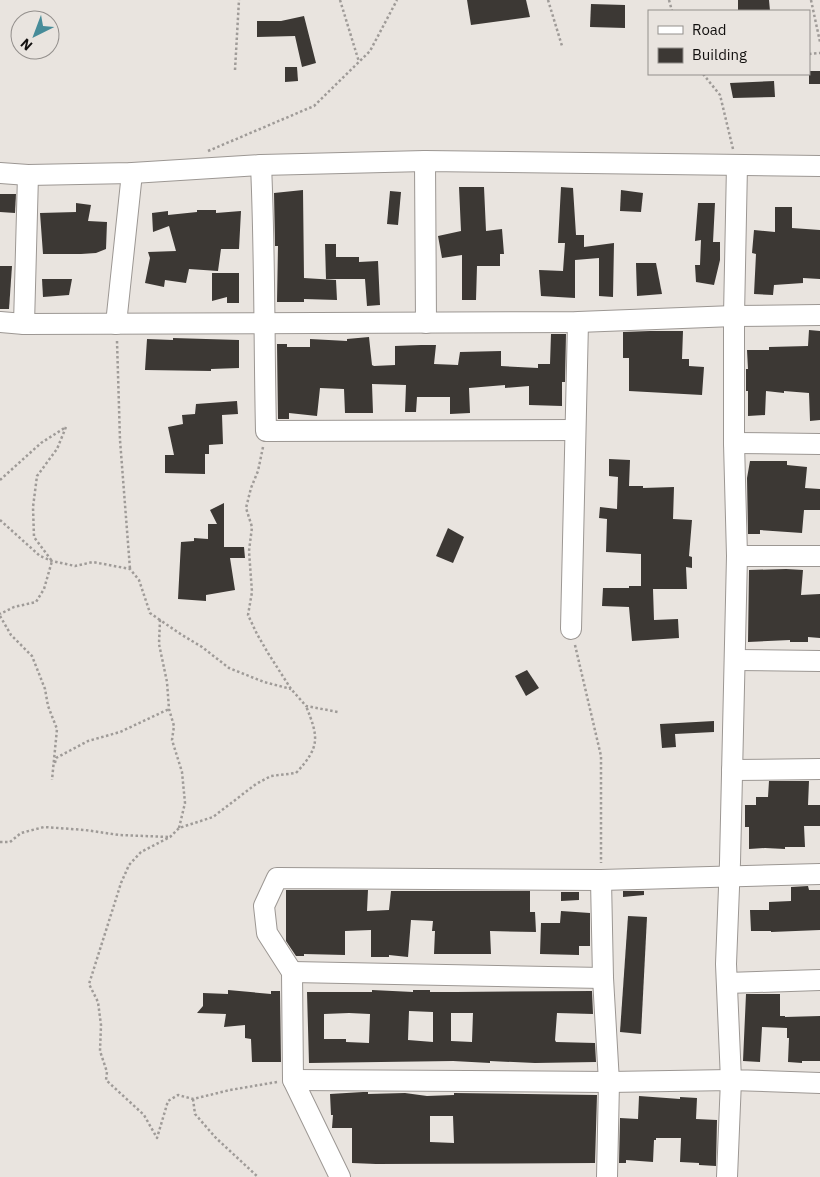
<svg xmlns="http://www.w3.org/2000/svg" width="820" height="1177" font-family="'IBM Plex Sans',sans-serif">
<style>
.building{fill:#3c3834;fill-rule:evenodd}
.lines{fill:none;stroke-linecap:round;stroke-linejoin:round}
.minor-casing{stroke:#9c9793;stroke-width:22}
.path{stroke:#9f9b98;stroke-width:2.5;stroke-dasharray:2.5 2.5;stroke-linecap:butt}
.minor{stroke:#fff;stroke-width:20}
</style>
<rect width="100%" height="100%" fill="#e9e4df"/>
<!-- building -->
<g class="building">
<polygon points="467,0 526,0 530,17 471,25"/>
<polygon points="738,0 769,0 770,11 738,11"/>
<polygon points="591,4 625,5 625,28 590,27"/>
<polygon points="304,16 316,63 302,67 295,36 257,37 257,21 281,21"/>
<polygon points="285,67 297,67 298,81 285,82"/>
<rect x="809" y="71" width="11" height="13"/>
<polygon points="774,81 775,97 733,98 730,83"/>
<polygon points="459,187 484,187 486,231 502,229 504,254 500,254 500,266 477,266 476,300 462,300 462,255 442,258 438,236 461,231"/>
<polygon points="561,187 573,188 576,235 584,235 584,247 614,243 613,297 599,296 599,258 575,260 575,298 541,296 539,270 563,271 565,243 558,243"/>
<polygon points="303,190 304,278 336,280 337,300 304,299 304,302 277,302 278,246 275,246 274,193"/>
<polygon points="621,190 643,193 641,212 620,211"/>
<polygon points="390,191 401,192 398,225 387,224"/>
<polygon points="0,194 16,194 15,213 0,212"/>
<polygon points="76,203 91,205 88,221 107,222 106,249 96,253 81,254 43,254 40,213 76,212"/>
<polygon points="698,203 715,203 713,242 720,242 720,260 714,285 696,282 695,265 700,265 701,240 695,241"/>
<polygon points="775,207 792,207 792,228 820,230 820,279 803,278 803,283 774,285 773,295 754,294 756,254 752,253 754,230 775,232"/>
<polygon points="197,210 216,210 216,213 241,211 239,249 221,249 218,271 189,269 186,283 165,280 164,287 145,283 150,258 148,252 176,251 169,226 153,232 152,213 168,211 168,215 197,212"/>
<polygon points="325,244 336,244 336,257 359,257 359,262 378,261 380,305 367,306 365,279 326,279"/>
<polygon points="636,263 656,263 662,294 637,296"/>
<polygon points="0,266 12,266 9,309 0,309"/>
<polygon points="212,273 239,273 239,303 227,303 227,297 212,301"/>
<polygon points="42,279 72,279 69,295 43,297"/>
<polygon points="809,330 820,331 820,420 810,421 809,393 784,391 784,393 766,391 765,415 748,416 748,391 746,391 746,369 748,369 747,350 769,350 769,347 808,346"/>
<polygon points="650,331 683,331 682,359 689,359 689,366 704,367 702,395 629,391 629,358 623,358 623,332"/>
<polygon points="551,334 566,334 565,382 562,382 562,406 529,405 529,386 505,388 505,385 469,388 470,413 450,414 450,397 417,397 416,412 405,412 406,385 372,384 373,413 345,413 344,389 320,388 317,416 289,413 289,419 278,419 277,344 287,344 287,347 310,347 310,339 347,341 347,339 369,337 372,365 374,366 395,365 395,346 421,345 436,345 434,364 458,365 460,352 501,351 501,366 538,368 538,364 550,364"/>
<polygon points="173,338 239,340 239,368 211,369 211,371 145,370 147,339 173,340"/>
<polygon points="237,401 238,414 222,415 223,444 209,445 209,454 205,454 205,474 165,473 165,455 174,455 168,427 183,424 182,415 195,414 196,404"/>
<polygon points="609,459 630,460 629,486 643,486 643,488 674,487 673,519 692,520 689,556 692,557 692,568 686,567 687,589 653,589 654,620 678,619 679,638 632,641 629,607 602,606 603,588 629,588 629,586 641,586 641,554 606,552 607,519 599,518 600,507 617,509 618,477 609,476"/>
<polygon points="750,461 787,461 787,465 807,467 805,488 820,489 820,510 804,510 802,533 760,530 760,534 748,534 747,478"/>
<polygon points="224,503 224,547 244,547 245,558 230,558 235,590 206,595 206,601 178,599 181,542 194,541 194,538 208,539 208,524 217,524 210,510"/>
<polygon points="448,528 464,537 453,563 436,556"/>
<polygon points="786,569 803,570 801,595 820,594 820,638 808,637 808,642 790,642 790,640 748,642 749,570"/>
<polygon points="527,670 539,688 526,696 515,676"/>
<polygon points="714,721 714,732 675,734 676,747 662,748 660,724"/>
<polygon points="769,781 809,781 808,805 820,805 820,826 804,826 805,847 785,847 785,849 765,848 749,849 749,827 745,827 745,805 756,805 756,797 768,797"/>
<polygon points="808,886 809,890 820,890 820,930 771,932 771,931 751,931 750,910 769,910 769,902 791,901 791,887"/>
<polygon points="286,890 368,890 367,911 389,910 391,891 530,891 530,912 535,912 536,932 490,931 491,954 434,954 435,931 432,931 433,921 411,920 408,957 389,955 389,957 371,957 371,930 345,931 345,955 304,954 304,956 296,956 286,941"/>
<polygon points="623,891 644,891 644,895 623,897"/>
<polygon points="561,892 579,892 579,900 561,901"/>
<polygon points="561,911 590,913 590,946 579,946 579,955 540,954 541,923 560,923"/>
<polygon points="628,916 647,917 641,1034 620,1032"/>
<polygon points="228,990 271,994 271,991 280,991 281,1062 252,1062 251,1039 245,1038 245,1025 224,1027 226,1014 197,1013 203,1006 203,993 228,994"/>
<path d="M372,990L413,992V990H430V992H456L592,991L593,1014L557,1013L555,1040L556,1042L595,1043L596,1062L535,1063L490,1061V1063L453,1061L309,1063L307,992H372ZM409,1011L433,1012V1042L408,1040ZM349,1013L370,1014L369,1043L346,1042V1039H324V1014ZM451,1013H473L472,1042L451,1041Z"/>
<polygon points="746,994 780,994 780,1016 785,1016 785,1017 820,1016 820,1061 802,1061 802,1063 788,1062 789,1038 787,1038 787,1028 762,1027 760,1062 743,1061"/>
<path d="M363,1092H368V1094L405,1093L427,1096L454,1095V1093L597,1095L595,1163L376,1164L352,1163V1128H332L333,1115H331L330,1094ZM430,1116H453L454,1143L430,1142Z"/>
<polygon points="639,1096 680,1099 680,1097 697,1098 696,1119 717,1120 716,1166 699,1165 699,1163 680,1162 681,1138 656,1138 656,1140 654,1140 653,1162 626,1160 626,1163 619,1163 620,1118 638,1119"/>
</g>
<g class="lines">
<!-- minor casing -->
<g class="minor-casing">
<g id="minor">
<polyline points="425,161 426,323"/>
<path d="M261,165C265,254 264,342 266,431L575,430"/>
<polyline points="737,165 734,316 734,443 737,556 730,862 726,964 731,1080 820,1083"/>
<polyline points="0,173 28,175 132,173 261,165 425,161 820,166"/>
<polyline points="0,322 24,324 578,322 734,316 820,315"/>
<polyline points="24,324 28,175"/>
<polyline points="116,324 132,173"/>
<polyline points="734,443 820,444"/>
<polyline points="737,556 820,556"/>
<polyline points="571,629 578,322"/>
<polyline points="735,660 820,661"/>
<polyline points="732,770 820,769"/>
<polyline points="601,880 603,978 609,1082 607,1177"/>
<polyline points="292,972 603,978"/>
<polyline points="727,983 820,980"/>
<polyline points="293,1080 609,1082 731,1080 727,1177"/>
<polyline points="340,1177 293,1080 292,972 267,933 264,906 277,878 601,880 820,874"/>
</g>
</g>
<!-- path -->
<g class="path">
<polyline points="340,0 359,62"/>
<polyline points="548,0 562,46"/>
<polyline points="669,0 672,11"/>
<polyline points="811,0 820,42"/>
<polyline points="809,54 820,53"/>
<polyline points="235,70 239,0"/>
<polyline points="703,74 720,95 733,149"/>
<polyline points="208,151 314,106 370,51 397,0"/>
<polyline points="117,341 120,440 130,569"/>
<polyline points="263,447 258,471 251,488 246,508 252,527 249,551 252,592 248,615 257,634 268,653 291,689 306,706 338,712"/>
<polyline points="0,480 41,443 66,427 57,449 37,476 33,507 34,537 52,561 44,589 36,602 14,607 0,614"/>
<polyline points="0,520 40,556 52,561 75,566 93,562 130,569 139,580 150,613 160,620"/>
<polyline points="0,616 11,635 32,656 45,689 48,706 57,729 52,780"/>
<polyline points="575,645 601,756 601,863"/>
<polyline points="55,763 56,758 88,741 120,732 169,709"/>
<polyline points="179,828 185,803 182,772 172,740 174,726 169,709 167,682 159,644 160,620 182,635 202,647 229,668 264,682 291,689"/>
<polyline points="0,842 10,842 21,833 44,827 85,830 119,835 169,837"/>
<path d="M277,1082L230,1090L193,1099L178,1095L168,1101L157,1138L144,1115L106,1080L107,1072L100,1051L101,1025L98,1002L89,984L121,883L129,865L141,852L170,837L179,828L213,817L256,784L271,776L296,773C320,747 319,738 306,706"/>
<polyline points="193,1099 195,1114 216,1138 258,1177"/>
</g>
<!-- minor -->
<use href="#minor" class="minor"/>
</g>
<!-- legend -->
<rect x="648" y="10" width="162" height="65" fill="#e9e4df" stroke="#938f8c"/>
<rect x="658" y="26" width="25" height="8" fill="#ffffff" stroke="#938f8c"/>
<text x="692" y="35" font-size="15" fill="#12100f">Road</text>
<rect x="658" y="48" width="25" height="15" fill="#3c3834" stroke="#938f8c"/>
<text x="692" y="60" font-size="15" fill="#12100f">Building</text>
<!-- north arrow -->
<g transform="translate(35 35) rotate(222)"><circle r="24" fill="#e9e4df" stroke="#938f8c"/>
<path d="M0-4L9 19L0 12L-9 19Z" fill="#478c99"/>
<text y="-8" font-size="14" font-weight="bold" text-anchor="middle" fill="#12100f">N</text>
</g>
</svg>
